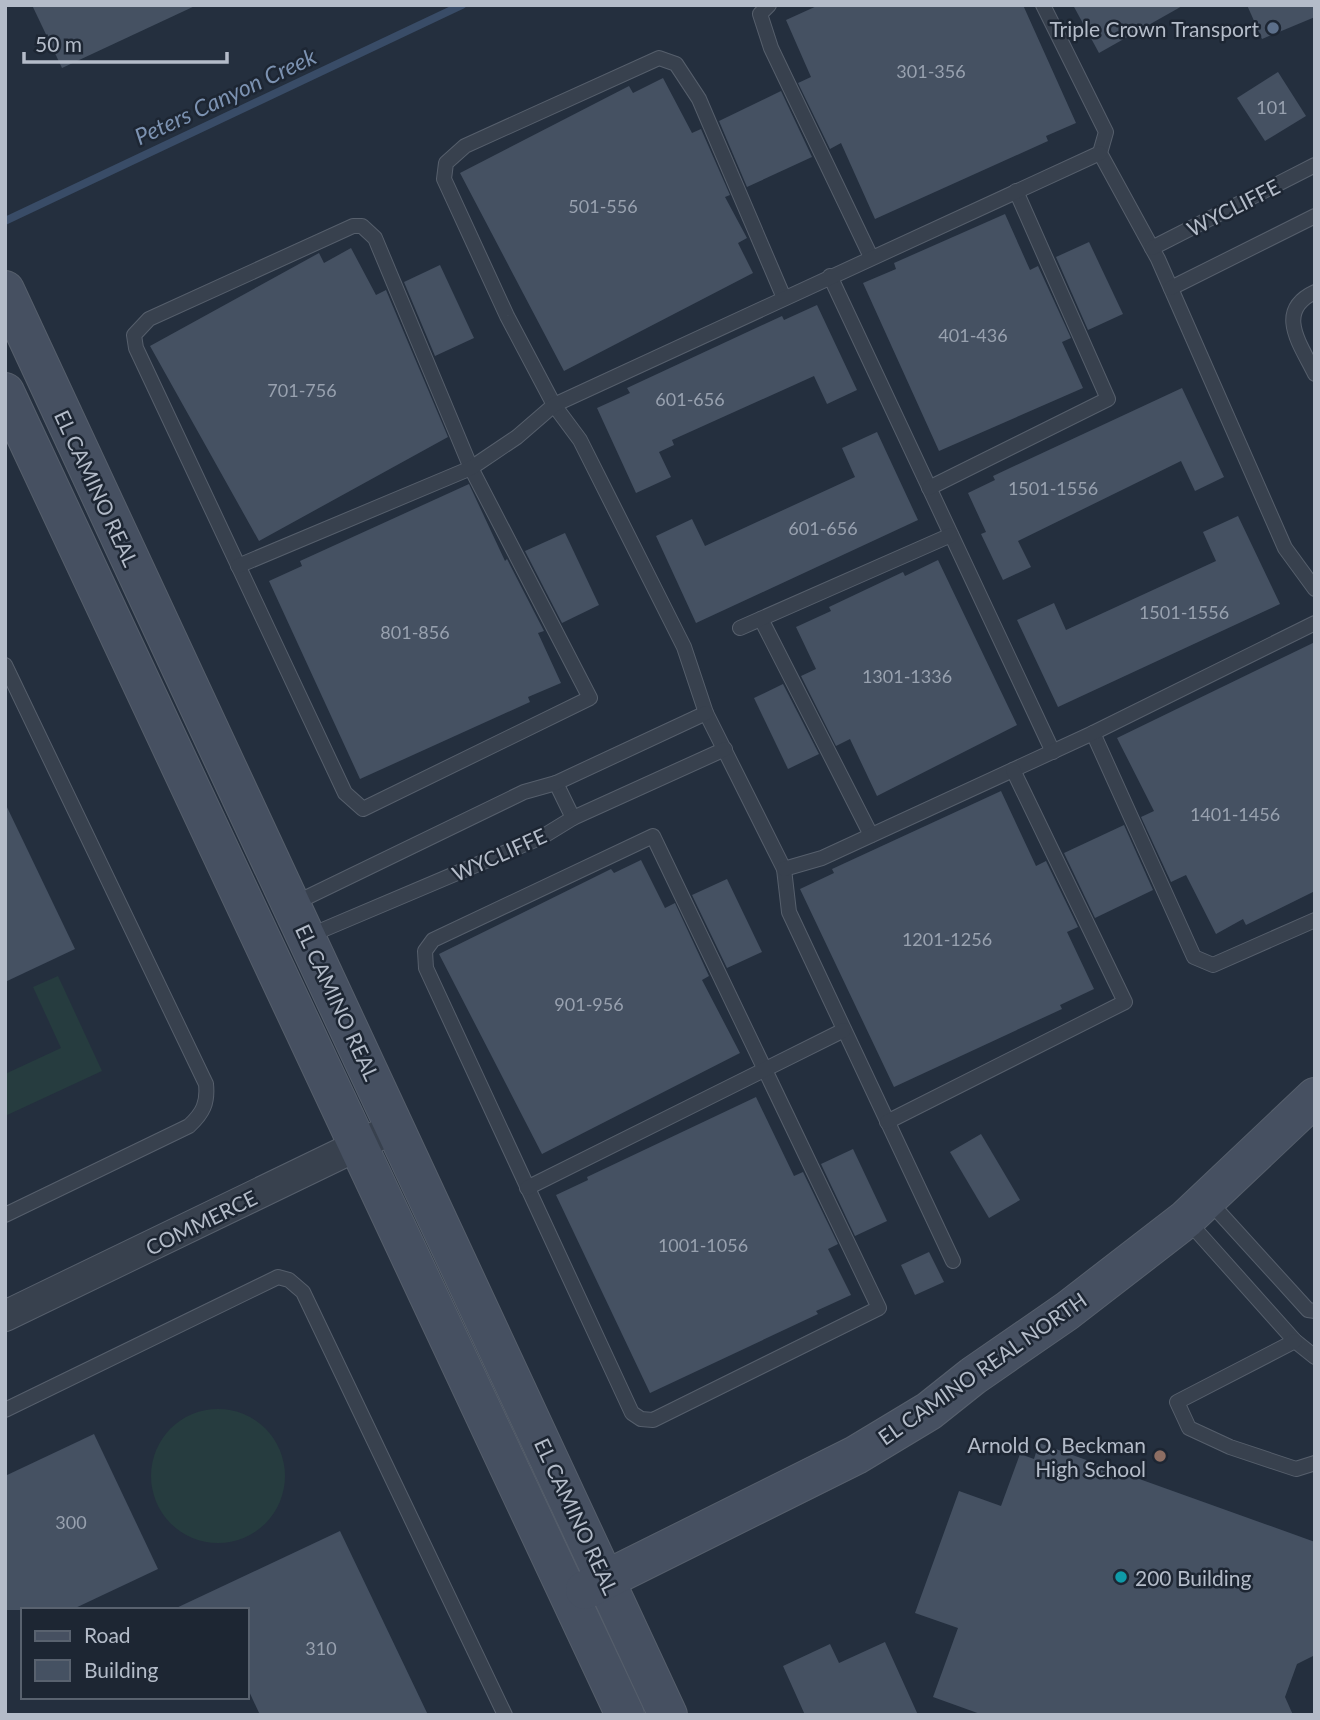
<svg xmlns="http://www.w3.org/2000/svg" width="1320" height="1720" font-family="Lato,sans-serif">
<style>
.green{fill:#263c3f}
.lines{fill:none;stroke-linecap:round;stroke-linejoin:round}
.stream{stroke:#394c67;stroke-width:8}
.building{fill:#455162}
.lane-casing{stroke:#565f6c;stroke-width:16}
.street-casing{stroke:#565f6c;stroke-width:32}
.secondary-casing{stroke:#565f6c;stroke-width:40}
.lane{stroke:#38414e;stroke-width:14}
.street{stroke:#38414e;stroke-width:30}
.secondary{stroke:#465061;stroke-width:38}
.service-dot{fill:#5c6f8a;stroke:#1d2633;stroke-width:2.5}
.education-dot{fill:#8d6e63;stroke:#1d2633;stroke-width:2.5}
.culture-dot{fill:#0f9aa8;stroke:#1d2633;stroke-width:2.5}
.labels{text-anchor:middle;dominant-baseline:central;stroke-width:5;stroke-linejoin:round;paint-order:stroke}
.number-label{font-size:18px;fill:#98a1af}
.poi-label{font-size:21px;fill:#b4bcc9;stroke:#1d2633;text-anchor:end}
.street-label{font-size:21px;fill:#b4bcc9;stroke:#1d2633}
.water-label{font-size:23px;font-style:italic;fill:#7c92b1;stroke:#1d2633}
</style>
<rect width="100%" height="100%" fill="#242f3e"/>
<!-- green -->
<g class="green">
<polygon points="58,976 102,1071 5,1116 5,1074 61,1048 33,987"/>
<circle cx="218" cy="1476" r="67"/>
</g>
<g class="lines">
<!-- stream -->
<polyline class="stream" points="5,221 462,5"/>
</g>
<!-- building -->
<g class="building">
<polygon points="32,5 197,5 62,68"/>
<polygon points="819,5 1023,5 1076,123 1046,136 1048,141 875,219 841,143 830,149 798,83 811,77 786,20"/>
<polygon points="1073,5 1184,5 1099,53"/>
<polygon points="1247,5 1315,5 1315,17 1262,39"/>
<polygon points="1278,72 1306,116 1265,141 1237,98"/>
<polygon points="663,78 692,133 701,129 730,195 725,197 747,238 738,243 753,273 564,371 460,173 629,86 633,93"/>
<polygon points="781,91 812,157 747,187 719,121"/>
<polygon points="1005,214 1030,270 1038,266 1071,338 1062,342 1083,388 939,451 863,283 896,269 894,263"/>
<polygon points="1089,242 1123,314 1088,330 1056,257"/>
<polygon points="351,248 376,295 386,290 448,437 259,541 150,346 319,253 324,263"/>
<polygon points="440,265 474,338 435,356 404,282"/>
<polygon points="817,305 857,390 827,404 814,376 672,440 674,445 659,452 671,477 636,493 597,408 630,393 627,388 782,316 784,320"/>
<polygon points="1182,388 1224,477 1195,491 1181,461 1018,541 1031,567 1003,580 981,534 986,532 968,493 995,480 993,476"/>
<polygon points="877,432 918,520 696,623 656,536 692,519 705,546 855,477 842,448"/>
<polygon points="469,484 505,561 507,559 544,631 538,633 561,683 528,697 530,702 360,779 269,581 302,566 300,561"/>
<polygon points="1238,516 1280,604 1058,707 1017,620 1054,603 1066,630 1216,561 1203,532"/>
<polygon points="565,533 599,605 562,623 525,551"/>
<polygon points="938,560 1017,725 877,796 850,739 836,746 801,676 816,669 796,627 831,611 829,607 903,572 905,576"/>
<polygon points="1315,642 1315,891 1246,925 1243,919 1216,934 1186,875 1171,882 1141,817 1154,811 1117,738"/>
<polygon points="783,684 819,754 788,769 754,698"/>
<polygon points="1001,791 1036,866 1046,861 1078,927 1067,932 1094,989 1060,1005 1062,1009 894,1087 800,889 834,873 832,869"/>
<polygon points="5,803 75,949 5,982"/>
<polygon points="1124,825 1153,890 1095,918 1064,853"/>
<polygon points="641,860 665,908 675,903 709,976 702,980 740,1053 542,1154 439,954 611,869 614,873"/>
<polygon points="727,879 762,952 727,968 692,895"/>
<polygon points="756,1097 794,1176 803,1172 838,1244 828,1249 851,1295 816,1311 818,1314 650,1393 556,1195 588,1180 587,1177"/>
<polygon points="981,1134 1020,1200 989,1218 950,1152"/>
<polygon points="853,1149 887,1221 855,1236 821,1164"/>
<polygon points="929,1252 944,1282 915,1295 901,1265"/>
<polygon points="94,1434 158,1569 71,1610 5,1610 5,1476"/>
<polygon points="1039,1443 1315,1542 1315,1655 1297,1664 1285,1697 1293,1715 983,1715 933,1697 958,1628 915,1613 959,1491 1001,1506 1020,1454 1034,1459"/>
<polygon points="340,1531 428,1715 260,1715 247,1687 247,1610 172,1610"/>
<polygon points="885,1642 918,1715 805,1715 783,1666 830,1644 839,1663"/>
</g>
<g class="lines">
<!-- lane casing -->
<g class="lane-casing">
<g id="lane">
<polyline points="769,5 760,14 771,48 871,257"/>
<polyline points="1043,5 1106,132 1100,153 1158,259 1285,548 1315,589"/>
<polygon points="353,226 362,226 375,238 471,468 590,698 363,809 345,793 136,348 134,335 149,319"/>
<polyline points="1152,248 1315,165"/>
<polyline points="830,276 1053,752"/>
<polyline points="1171,288 1315,216"/>
<path d="M1315,292C1274,311 1301,345 1315,374"/>
<polyline points="784,298 699,99 676,64 659,58 465,146 446,163 444,179 507,316 554,405 580,440 684,647 706,713 784,869 789,912 953,1261"/>
<polyline points="929,488 1108,399 1016,191"/>
<polyline points="238,566 471,468 517,437 554,405 1100,153"/>
<polyline points="761,619 871,835"/>
<polyline points="740,628 951,535"/>
<path d="M5,665L206,1084C208,1103 203,1113 189,1126L5,1215"/>
<polyline points="1093,733 1194,957 1213,965 1315,920"/>
<polyline points="556,783 573,818"/>
<polygon points="653,836 879,1308 653,1420 641,1419 632,1413 426,968 425,951 433,940"/>
<polyline points="784,869 822,858 1093,733 1315,623"/>
<polyline points="291,905 524,792 556,783 706,713"/>
<polyline points="306,937 542,837 573,818 725,749"/>
<polyline points="887,1122 1125,1002 1013,770"/>
<polyline points="527,1188 844,1030"/>
<polyline points="1208,1200 1308,1310 1315,1311"/>
<polyline points="1187,1220 1295,1341 1315,1357"/>
<polyline points="1295,1341 1177,1402 1189,1428 1230,1447 1296,1469 1315,1463"/>
<polyline points="5,1410 278,1277 289,1280 303,1292 505,1715"/>
</g>
</g>
<!-- street casing -->
<g class="street-casing">
<polyline id="street" points="5,1316 396,1127"/>
</g>
<!-- secondary casing -->
<g class="secondary-casing">
<g id="secondary">
<polyline points="5,290 668,1715"/>
<polyline points="5,392 625,1715"/>
<polyline points="585,1590 856,1455 929,1411 973,1376 1067,1311 1186,1219 1315,1097"/>
</g>
</g>
<!-- lane -->
<use href="#lane" class="lane"/>
<!-- street -->
<use href="#street" class="street"/>
<!-- secondary -->
<use href="#secondary" class="secondary"/>
</g>
<!-- markers -->
<circle class="service-dot" cx="1273" cy="28" r="7"/>
<circle class="education-dot" cx="1160" cy="1456" r="7"/>
<circle class="culture-dot" cx="1121" cy="1577" r="7"/>
<g class="labels">
<!-- number labels -->
<g class="number-label">
<text x="931" y="71">301-356</text>
<text x="1272" y="107">101</text>
<text x="603" y="206">501-556</text>
<text x="973" y="335">401-436</text>
<text x="302" y="390">701-756</text>
<text x="690" y="399">601-656</text>
<text x="1053" y="488">1501-1556</text>
<text x="823" y="528">601-656</text>
<text x="1184" y="612">1501-1556</text>
<text x="415" y="632">801-856</text>
<text x="907" y="676">1301-1336</text>
<text x="1235" y="814">1401-1456</text>
<text x="947" y="939">1201-1256</text>
<text x="589" y="1004">901-956</text>
<text x="703" y="1245">1001-1056</text>
<text x="71" y="1522">300</text>
<text x="321" y="1648">310</text>
</g>
<!-- poi labels -->
<g class="poi-label">
<text x="1259" y="28">Triple Crown Transport</text>
<text x="1146" y="1444">Arnold O. Beckman<tspan x="1146" dy="24">High School</tspan></text>
<text x="1135" y="1577" text-anchor="start">200 Building</text>
</g>
<!-- street labels -->
<g class="street-label">
<text transform="translate(1233 207) rotate(-27)">WYCLIFFE</text>
<text transform="translate(97 488) rotate(65)">EL CAMINO REAL</text>
<text transform="translate(499 854) rotate(-24)">WYCLIFFE</text>
<text transform="translate(338 1002) rotate(65)">EL CAMINO REAL</text>
<text transform="translate(201 1222) rotate(-26)">COMMERCE</text>
<text transform="translate(982 1368) rotate(-35)">EL CAMINO REAL NORTH</text>
<text transform="translate(577 1516) rotate(65)">EL CAMINO REAL</text>
</g>
<!-- water labels -->
<g class="water-label">
<text transform="translate(225 96) rotate(-25)">Peters Canyon Creek</text>
</g>
</g>
<!-- border -->
<rect width="1320" height="1720" fill="none" stroke="#b4bcc9" stroke-width="14"/>
<!-- legend -->
<rect x="21" y="1608" width="228" height="91" fill="#1d2633" stroke="#59626f" stroke-width="2"/>
<rect x="35" y="1631" width="35" height="10" fill="#465061" stroke="#59626f" stroke-width="2"/>
<text x="84" y="1643" font-size="21" fill="#b4bcc9">Road</text>
<rect x="35" y="1660" width="35" height="21" fill="#455162" stroke="#59626f" stroke-width="2"/>
<text x="84" y="1678" font-size="21" fill="#b4bcc9">Building</text>
<!-- scale -->
<path d="M24 52v10h203v-10" fill="none" stroke="#b4bcc9" stroke-width="3.5"/>
<text x="35" y="52" font-size="21" fill="#b4bcc9" stroke="#1d2633" stroke-width="5" paint-order="stroke">50 m</text>
</svg>
